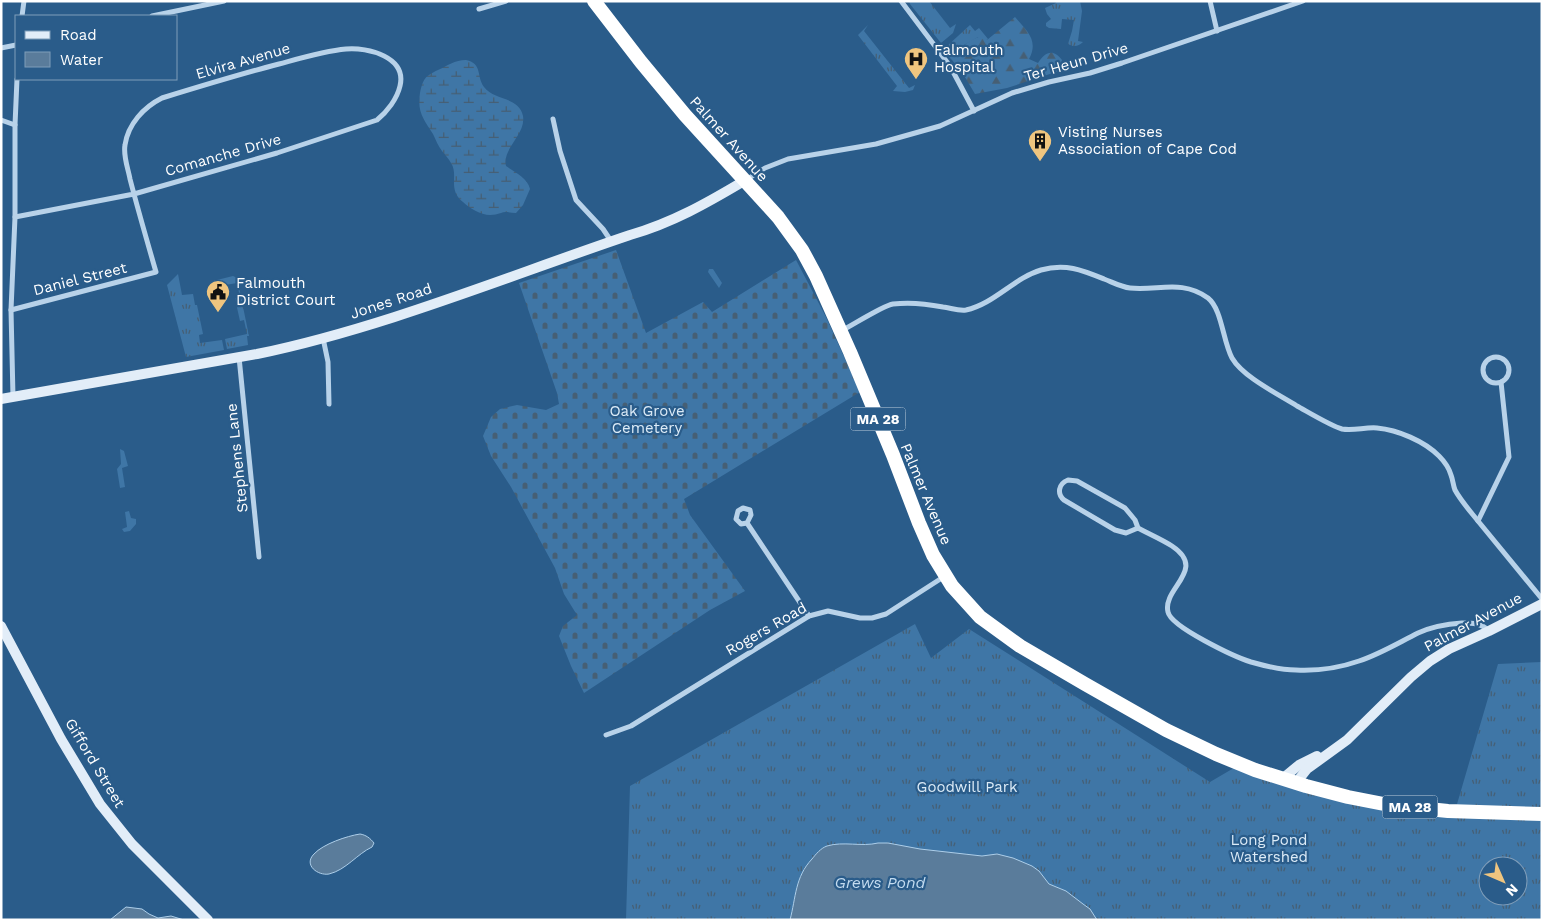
<svg xmlns="http://www.w3.org/2000/svg" width="1543" height="921" font-family="'Work Sans',sans-serif">
<style>
.grass{fill:url(#grass-tufts);fill-rule:evenodd}
.forest{fill:url(#forest-firs)}
.wetland{fill:url(#wetland-marsh)}
.cemetery{fill:url(#cemetery-stones)}
.garden{fill:#3f76a6}
.water{fill:#5a7c9b;stroke:#adcee9}
.lines{fill:none;stroke-linecap:round;stroke-linejoin:round}
.street{stroke:#b8d2e9;stroke-width:5}
.secondary{stroke:#e2edf8;stroke-width:10}
.highway{stroke:#fff;stroke-width:14}
.labels{text-anchor:middle;dominant-baseline:central;stroke-width:4.5;stroke-linejoin:round;paint-order:stroke}
.shield{fill:#2a5c8a;stroke:#bfcedc;stroke-width:1}
.shield-label{font-size:14px;font-weight:bold;fill:#fff}
.poi-label{font-size:15px;fill:#fff;stroke:#2a5c8a;text-anchor:start}
.street-label{font-size:15px;fill:#fff;stroke:#2a5c8a}
.park-label{font-size:15px;fill:#dcebf7;stroke:#2a5c8a}
.water-label{font-size:16px;font-style:italic;fill:#c4dcf0;stroke:#2a5c8a}
</style>
<defs>
<pattern id="grass-tufts" width="24" height="20" patternUnits="userSpaceOnUse" patternTransform="scale(1.25)"><rect width="24" height="20" fill="#3f76a6"/><path d="M3 7l-1-3M5 7V3M7 7l1-3M15 17l-1-3M17 17v-4M19 17l1-3" fill="none" stroke="#465f74"/></pattern>
<pattern id="forest-firs" width="22" height="20" patternUnits="userSpaceOnUse" patternTransform="scale(1.25)"><rect width="22" height="20" fill="#3f76a6"/><path d="M5 1l3.5 6h-7zM16 11l3.5 6h-7z" fill="#465f74"/></pattern>
<pattern id="wetland-marsh" width="20" height="14" patternUnits="userSpaceOnUse" patternTransform="scale(1.25)"><rect width="20" height="14" fill="#3f76a6"/><path d="M1 5h8M5 5V1M11 12h8M15 12V8" fill="none" stroke="#465f74"/></pattern>
<pattern id="cemetery-stones" width="16" height="16" patternUnits="userSpaceOnUse" patternTransform="scale(1.25)"><rect width="16" height="16" fill="#3f76a6"/><path d="M2 7V4a2 2 0 0 1 4 0v3zM10 15v-3a2 2 0 0 1 4 0v3z" fill="#465f74"/></pattern>
</defs>
<rect width="100%" height="100%" fill="#2a5c8a"/>
<!-- grass -->
<g class="grass">
<polygon points="909,1 929,1 950,28 956,24 953,33 941,43 910,4"/>
<path d="M1055,1H1080L1082,11L1078,41L1083,42C1078,47 1073,47 1068,44L1072,31L1074,20L1062,19L1061,29L1049,28L1046,26V23L1051,19L1047,14L1045,8L1056,3Z"/>
<polygon points="868,25 864,31 909,88 915,85 913,90 905,92 893,91 897,86 858,35"/>
<polygon points="970,25 975,31 979,28 988,39 987,40 978,37 962,46 952,56 952,60 947,55 946,47"/>
<polygon points="178,274 182,295 193,294 195,305 197,305 203,334 199,335 200,343 222,340 224,350 186,357 167,285"/>
<polygon points="233,276 237,278 242,301 236,302 235,298 240,297 237,283 225,285 225,283 216,285 217,280"/>
<polygon points="242,302 249,336 247,336 248,345 227,349 225,339 247,334 244,320 240,321 236,303"/>
<path d="M915,624L931,658L969,629L1210,782L1239,765L1302,782L1455,811L1498,664L1542,662V920H626L630,786ZM1488,866H1518V896H1488Z"/>
</g>
<!-- forest -->
<path class="forest" d="M1015,17C1027,31 1039,40 1029,59L1038,63C1045,52 1053,48 1062,60L1059,71L1007,88L975,94L962,72L952,60V56C960,48 971,38 983,36L987,40Z"/>
<!-- wetland -->
<path class="wetland" d="M466,60C483,64 476,76 484,87C494,101 519,96 523,116C526,135 502,148 506,166C514,172 528,178 530,189L523,205L516,213C511,213 505,211 501,213C497,214 494,215 490,215C481,215 469,208 463,202C447,189 459,175 451,163C449,159 445,155 442,151C438,146 436,140 433,134C424,119 417,113 420,93C423,79 425,76 438,70C447,66 455,60 466,60Z"/>
<!-- cemetery -->
<polygon class="cemetery" points="616,250 646,333 703,302 712,312 796,260 826,317 860,392 684,499 690,515 745,591 710,610 584,693 571,666 559,636 563,626 577,615 564,594 555,568 511,487 491,456 483,436 491,417 500,409 517,405 546,410 559,404 557,393 519,283"/>
<!-- garden -->
<g class="garden">
<polygon points="709,269 713,269 722,283 719,288 708,272"/>
<polygon points="120,449 124,451 128,466 122,468 125,487 120,488 117,469 121,464"/>
<polygon points="129,511 131,518 136,519 136,524 130,531 124,532 122,529 127,527 125,512"/>
</g>
<!-- water -->
<g class="water">
<path d="M360,834C366,835 370,838 374,843L372,847C357,854 346,870 329,874C318,876 303,865 314,854C323,844 347,836 360,834Z"/>
<path d="M878,843H888L920,849L982,856L997,854L1013,858L1032,866L1039,871L1049,884L1066,891L1083,904L1090,909L1097,920H790C796,897 795,877 812,859C816,854 821,848 827,846C843,841 862,847 878,843Z"/>
<polygon points="126,907 142,909 149,914 158,918 171,916 184,920 110,920"/>
</g>
<g class="lines">
<!-- street -->
<g class="street">
<polyline points="901,1 950,66 974,111"/>
<polyline points="1210,1 1217,31"/>
<polyline points="479,9 506,1"/>
<polyline points="22,16 24,1"/>
<polyline points="152,16 224,1"/>
<polyline points="1,48 16,45"/>
<polyline points="553,119 560,151 576,200 603,229 611,241"/>
<polyline points="1,120 15,125"/>
<polyline points="746,180 765,168 788,159 876,144 940,126 1012,93 1049,82 1090,73 1122,63 1303,1"/>
<path d="M11,310L156,272C147,241 138,210 130,179C128,168 123,156 125,145C128,124 144,107 162,98C201,86 240,74 279,64C301,58 324,51 346,49C368,47 407,57 400,86C397,99 387,112 377,120L277,153L134,194L15,217"/>
<path d="M841,331C853,325 882,306 893,304C909,302 928,304 943,307C951,308 958,311 966,310C994,304 1014,278 1041,270C1065,263 1082,270 1104,279C1112,282 1121,287 1130,288C1158,291 1182,279 1208,298C1222,309 1223,342 1232,358C1243,377 1278,394 1297,406C1308,412 1331,426 1342,429C1354,431 1365,427 1377,428C1398,430 1424,441 1439,456C1444,461 1449,468 1451,475C1453,480 1453,485 1455,490C1461,501 1470,511 1478,521"/>
<polyline points="323,338 328,362 329,404"/>
<polyline points="239,357 259,557"/>
<circle cx="1496" cy="370" r="13"/>
<polyline points="1501,382 1509,457 1478,521 1542,599"/>
<polyline points="13,397 11,310 15,217 15,125 17,79"/>
<polygon points="743,508 750,510 751,515 747,523 741,524 736,519 738,511"/>
<polyline points="747,523 809,616"/>
<path d="M1138,528L1126,533L1115,530L1064,500C1057,494 1058,484 1068,480L1077,481L1125,508L1135,520L1138,528C1149,534 1161,539 1172,546C1208,570 1162,588 1168,612C1171,627 1235,657 1251,662C1265,666 1281,670 1296,670C1317,671 1339,668 1359,661C1380,654 1398,643 1418,633C1431,627 1447,624 1462,623C1473,623 1481,623 1489,631"/>
<polyline points="606,735 631,726 809,616 828,611 860,618 872,618 886,614 945,576"/>
</g>
<!-- secondary -->
<g class="secondary">
<path d="M1,399L257,354C383,328 508,276 630,235C672,223 707,203 744,181"/>
<polyline points="1,626 61,739 100,804 132,844 208,920"/>
<polyline points="1282,779 1299,765 1317,756"/>
<polyline points="1296,783 1307,769 1347,740 1411,677 1430,661 1449,649 1489,631 1542,604"/>
</g>
<!-- highway -->
<polyline class="highway" points="594,1 641,62 685,115 778,217 802,250 816,276 850,352 893,455 919,523 933,555 952,586 980,617 1020,646 1085,684 1166,730 1216,754 1255,770 1306,786 1348,797 1389,805 1448,811 1542,814"/>
</g>
<!-- icons -->
<defs>
<g id="hospital-pin" transform="scale(1.25)"><path d="M0 17L-7.5 6A9.5 9.5 0 1 1 7.5 6Z" fill="#efc57f" stroke="#2a5c8a"/><path d="M-5-5h3v3.5h4V-5h3V5h-3V1.5h-4V5h-3Z" fill="#111"/></g>
<g id="building-pin" transform="scale(1.25)"><path d="M0 17L-7.5 6A9.5 9.5 0 1 1 7.5 6Z" fill="#efc57f" stroke="#2a5c8a"/><path d="M-4-6H4V6H1V3H-1V6H-4ZM-2.5-4.3h1.7v1.8h-1.7ZM.8-4.3h1.7v1.8H.8ZM-2.5-1h1.7V.8h-1.7ZM.8-1h1.7V.8H.8Z" fill="#111"/></g>
<g id="civic-pin" transform="scale(1.25)"><path d="M0 17L-7.5 6A9.5 9.5 0 1 1 7.5 6Z" fill="#efc57f" stroke="#2a5c8a"/><path d="M-.6-6.5H3V-4.5H.6V-3L4-1V1h2V6H-6V1h2V-1L-.6-3ZM-1.2 2.5V6h2.4V2.5Z" fill="#111"/></g>
</defs>
<g fill-rule="evenodd">
<use href="#hospital-pin" x="916" y="59"/>
<use href="#building-pin" x="1040" y="141"/>
<use href="#civic-pin" x="218" y="292"/>
</g>
<g class="labels">
<!-- shield labels -->
<g class="shield">
<rect x="850.5" y="407.5" width="55" height="23" rx="4"/>
<rect x="1382.5" y="795.5" width="55" height="23" rx="4"/>
</g>
<g class="shield-label">
<text x="878" y="419">MA 28</text>
<text x="1410" y="807">MA 28</text>
</g>
<!-- poi labels -->
<g class="poi-label">
<text x="934" y="50">Falmouth<tspan x="934" dy="17">Hospital</tspan></text>
<text x="1058" y="132">Visting Nurses<tspan x="1058" dy="17">Association of Cape Cod</tspan></text>
<text x="236" y="283">Falmouth<tspan x="236" dy="17">District Court</tspan></text>
</g>
<!-- street labels -->
<g class="street-label">
<text transform="translate(243 61) rotate(-16)">Elvira Avenue</text>
<text transform="translate(1076 62) rotate(-16)">Ter Heun Drive</text>
<text transform="translate(729 139) rotate(48)">Palmer Avenue</text>
<text transform="translate(223 155) rotate(-16)">Comanche Drive</text>
<text transform="translate(80 279) rotate(-14)">Daniel Street</text>
<text transform="translate(391 301) rotate(-18)">Jones Road</text>
<text transform="translate(237 458) rotate(-96)">Stephens Lane</text>
<text transform="translate(926 494) rotate(67)">Palmer Avenue</text>
<text transform="translate(1473 622) rotate(-28)">Palmer Avenue</text>
<text transform="translate(766 629) rotate(-30)">Rogers Road</text>
<text transform="translate(95 763) rotate(59)">Gifford Street</text>
</g>
<!-- park labels -->
<g class="park-label">
<text x="647" y="411">Oak Grove<tspan x="647" dy="17">Cemetery</tspan></text>
<text x="967" y="787">Goodwill Park</text>
<text x="1269" y="840">Long Pond<tspan x="1269" dy="17">Watershed</tspan></text>
</g>
<!-- water labels -->
<g class="water-label">
<text x="880" y="882">Grews Pond</text>
</g>
</g>
<!-- border -->
<rect width="1543" height="921" fill="none" stroke="#ffffff" stroke-width="5"/>
<!-- legend -->
<rect x="15" y="15" width="162" height="65" fill="#2a5c8a" stroke="#7f9db9"/>
<rect x="25" y="31" width="25" height="8" fill="#e2edf8" stroke="#7f9db9"/>
<text x="60" y="40" font-size="15" fill="#ffffff">Road</text>
<rect x="25" y="52" width="25" height="15" fill="#5a7c9b" stroke="#7f9db9"/>
<text x="60" y="65" font-size="15" fill="#ffffff">Water</text>
<!-- north arrow -->
<g transform="translate(1503 881) rotate(135)"><circle r="24" fill="#2a5c8a" stroke="#7f9db9"/>
<path d="M0-4L9 19L0 12L-9 19Z" fill="#efc57f"/>
<text y="-8" font-size="14" font-weight="bold" text-anchor="middle" fill="#ffffff">N</text>
</g>
</svg>
